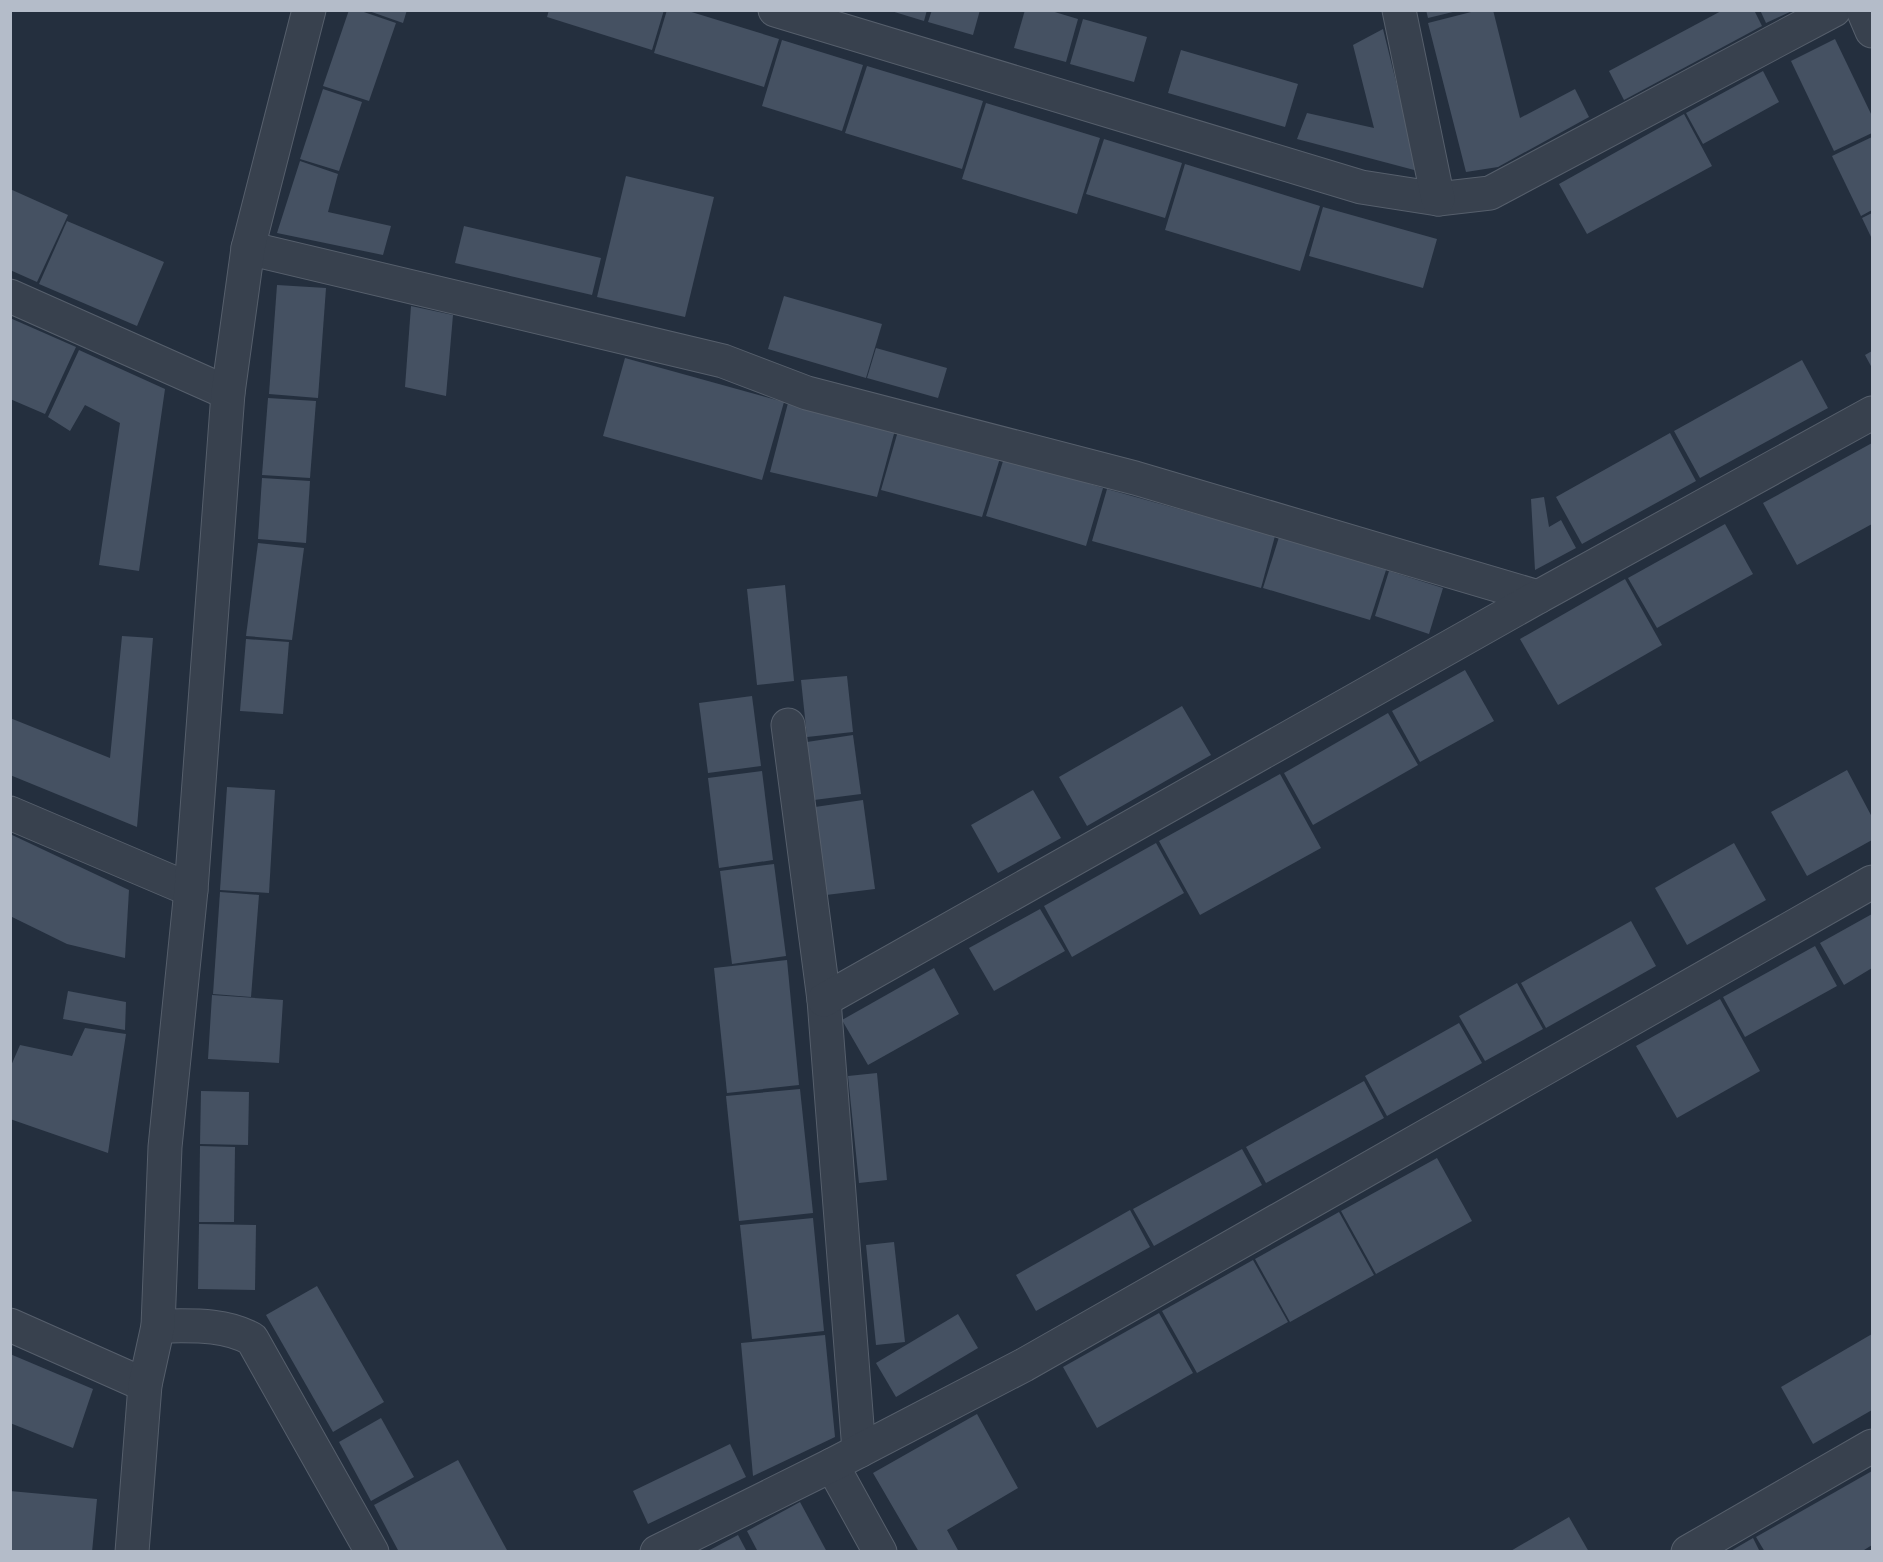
<svg xmlns="http://www.w3.org/2000/svg" width="1883" height="1562" font-family="Helvetica,sans-serif">
<style>
.building{fill:#455162}
.lines{fill:none;stroke-linecap:round;stroke-linejoin:round}
.minor-casing{stroke:#565f6c;stroke-width:35}
.minor{stroke:#38414e;stroke-width:33}
</style>
<rect width="100%" height="100%" fill="#242f3e"/>
<!-- building -->
<g class="building">
<polygon points="349,10 358,10 396,23 369,101 323,86"/>
<polygon points="366,10 407,10 403,23"/>
<polygon points="549,10 664,10 652,50 547,17"/>
<polygon points="667,10 685,10 779,39 764,87 654,53"/>
<polygon points="888,10 927,10 924,21"/>
<polygon points="932,10 980,10 973,35 928,22"/>
<polygon points="1025,10 1048,10 1078,19 1066,62 1014,48"/>
<polygon points="1426,10 1456,10 1457,11 1428,18"/>
<polygon points="1479,10 1493,10 1520,118 1575,89 1589,117 1498,167 1466,172 1428,23"/>
<polygon points="1723,10 1754,10 1762,26 1624,100 1609,71"/>
<polygon points="1760,10 1794,10 1766,23"/>
<polygon points="1083,19 1147,37 1134,82 1070,64"/>
<polygon points="1383,29 1418,171 1297,139 1307,113 1374,128 1353,45"/>
<polygon points="1835,39 1872,116 1872,133 1834,151 1791,61"/>
<polygon points="782,40 863,65 842,131 762,106"/>
<polygon points="1181,50 1298,84 1285,127 1168,93"/>
<polygon points="867,66 983,101 962,169 845,133"/>
<polygon points="1763,71 1779,102 1703,144 1686,113"/>
<polygon points="323,89 362,102 339,171 300,159"/>
<polygon points="986,103 1100,138 1077,214 962,179"/>
<polygon points="1684,114 1712,166 1587,234 1559,184"/>
<polygon points="1872,137 1872,210 1861,216 1832,156"/>
<polygon points="1104,139 1182,163 1165,218 1086,194"/>
<polygon points="300,161 338,174 328,212 391,226 383,255 277,233"/>
<polygon points="1185,164 1320,206 1300,271 1165,230"/>
<polygon points="626,176 714,197 685,317 597,297"/>
<polygon points="10,189 68,215 37,282 10,270"/>
<polygon points="1323,207 1437,239 1423,288 1309,256"/>
<polygon points="1872,213 1872,239 1862,218"/>
<polygon points="67,221 164,262 137,326 39,284"/>
<polygon points="464,226 601,258 592,295 455,263"/>
<polygon points="277,285 326,288 318,398 269,394"/>
<polygon points="784,296 882,324 866,378 768,349"/>
<polygon points="411,306 453,315 446,396 405,387"/>
<polygon points="10,318 76,347 45,414 10,399"/>
<polygon points="876,348 947,368 938,398 867,378"/>
<polygon points="79,350 165,389 139,571 99,565 120,423 85,405 70,431 48,417"/>
<polygon points="1872,351 1872,368 1865,355"/>
<polygon points="625,358 784,402 762,480 603,436"/>
<polygon points="1802,360 1828,408 1700,478 1674,431"/>
<polygon points="268,398 316,401 310,478 262,475"/>
<polygon points="788,403 895,430 877,497 770,472"/>
<polygon points="898,431 1000,458 982,517 881,490"/>
<polygon points="1670,433 1696,481 1582,544 1556,497"/>
<polygon points="1872,443 1872,524 1797,565 1763,503"/>
<polygon points="1004,458 1103,488 1086,546 986,516"/>
<polygon points="262,478 310,481 306,543 258,539"/>
<polygon points="1107,489 1275,536 1261,588 1092,541"/>
<polygon points="1544,497 1549,527 1561,520 1576,548 1535,570 1531,499"/>
<polygon points="1725,524 1753,574 1657,628 1628,578"/>
<polygon points="1279,537 1386,570 1370,620 1263,588"/>
<polygon points="258,543 304,548 292,640 246,636"/>
<polygon points="1389,571 1443,588 1429,634 1375,616"/>
<polygon points="1625,579 1662,645 1558,705 1520,639"/>
<polygon points="785,585 794,681 757,685 747,589"/>
<polygon points="122,636 153,638 137,827 10,775 10,718 110,758"/>
<polygon points="246,639 289,642 283,714 240,711"/>
<polygon points="1465,670 1494,721 1420,762 1392,711"/>
<polygon points="847,676 853,732 807,737 801,680"/>
<polygon points="752,696 761,766 708,773 699,703"/>
<polygon points="1182,706 1211,755 1087,826 1059,777"/>
<polygon points="1388,713 1418,765 1313,825 1284,773"/>
<polygon points="853,735 861,794 814,800 807,742"/>
<polygon points="1847,770 1872,817 1872,840 1807,876 1771,812"/>
<polygon points="762,771 773,860 719,868 708,778"/>
<polygon points="1280,774 1321,848 1200,915 1159,841"/>
<polygon points="227,787 275,790 269,893 220,890"/>
<polygon points="1033,790 1061,838 998,873 971,825"/>
<polygon points="863,800 875,889 826,895 815,807"/>
<polygon points="10,834 129,890 125,958 67,944 10,916"/>
<polygon points="1156,843 1184,893 1072,957 1044,906"/>
<polygon points="1734,843 1766,900 1687,945 1655,888"/>
<polygon points="774,864 786,956 732,964 720,871"/>
<polygon points="220,892 259,895 251,997 213,994"/>
<polygon points="1040,909 1065,951 994,991 969,948"/>
<polygon points="1872,914 1872,968 1844,985 1820,943"/>
<polygon points="1631,921 1656,966 1546,1028 1521,983"/>
<polygon points="1815,946 1837,986 1745,1037 1723,997"/>
<polygon points="787,960 799,1085 727,1093 714,968"/>
<polygon points="934,968 959,1014 868,1065 842,1020"/>
<polygon points="1517,983 1543,1029 1485,1061 1459,1016"/>
<polygon points="68,991 126,1002 125,1030 63,1019"/>
<polygon points="212,995 283,1000 279,1063 208,1059"/>
<polygon points="1720,999 1760,1071 1677,1118 1636,1046"/>
<polygon points="1459,1023 1482,1063 1387,1116 1365,1076"/>
<polygon points="85,1028 126,1034 108,1153 10,1119 10,1068 20,1045 72,1056"/>
<polygon points="877,1073 887,1180 859,1183 848,1076"/>
<polygon points="1364,1081 1384,1118 1266,1183 1246,1147"/>
<polygon points="800,1089 813,1213 739,1221 726,1096"/>
<polygon points="201,1091 249,1092 248,1145 200,1144"/>
<polygon points="200,1146 235,1147 234,1222 199,1222"/>
<polygon points="1242,1149 1262,1185 1154,1246 1133,1209"/>
<polygon points="1437,1158 1472,1221 1376,1274 1341,1211"/>
<polygon points="1130,1210 1150,1247 1036,1311 1016,1275"/>
<polygon points="1339,1212 1374,1275 1290,1322 1255,1259"/>
<polygon points="813,1218 824,1331 752,1339 740,1225"/>
<polygon points="199,1224 256,1225 255,1290 198,1289"/>
<polygon points="894,1242 905,1342 876,1345 866,1245"/>
<polygon points="1253,1260 1288,1322 1197,1373 1162,1311"/>
<polygon points="317,1286 384,1402 333,1432 266,1315"/>
<polygon points="1159,1313 1193,1373 1097,1428 1063,1367"/>
<polygon points="958,1314 978,1348 896,1397 876,1363"/>
<polygon points="1872,1334 1872,1410 1813,1444 1781,1387"/>
<polygon points="825,1335 835,1437 753,1476 741,1343"/>
<polygon points="10,1354 93,1389 73,1448 10,1423"/>
<polygon points="977,1414 1018,1488 947,1530 959,1552 919,1552 873,1473"/>
<polygon points="381,1418 414,1477 371,1501 339,1442"/>
<polygon points="730,1444 746,1477 648,1524 633,1491"/>
<polygon points="458,1460 508,1552 399,1552 374,1505"/>
<polygon points="1872,1471 1872,1545 1861,1552 1765,1552 1756,1537"/>
<polygon points="10,1491 97,1499 92,1552 10,1552"/>
<polygon points="800,1502 827,1552 758,1552 747,1531"/>
<polygon points="1569,1517 1589,1552 1509,1552"/>
<polygon points="738,1535 747,1552 706,1552"/>
<polygon points="1753,1538 1760,1552 1729,1552"/>
</g>
<g class="lines">
<!-- minor casing -->
<g class="minor-casing">
<g id="minor">
<polyline points="775,10 1361,187 1438,199 1490,193 1834,10"/>
<polyline points="1399,10 1438,199"/>
<polyline points="1863,10 1872,31"/>
<polyline points="248,248 723,361 807,393 1135,478 1538,597"/>
<polyline points="10,296 228,393"/>
<polyline points="788,725 824,1000 859,1451"/>
<polyline points="10,813 191,890"/>
<polyline points="824,1000 1538,597 1872,413"/>
<polyline points="10,1325 145,1385"/>
<path d="M158,1326C190,1326 223,1323 252,1339L372,1552"/>
<polyline points="832,1465 880,1552"/>
<polyline points="132,1552 145,1385 158,1326 165,1147 191,890 228,393 248,248 309,10"/>
<polyline points="657,1552 832,1465 1024,1365 1872,882"/>
<polyline points="1688,1552 1872,1446"/>
</g>
</g>
<!-- minor -->
<use href="#minor" class="minor"/>
</g>
<!-- border -->
<rect width="1883" height="1562" fill="none" stroke="#b4bcc9" stroke-width="24"/>
</svg>
